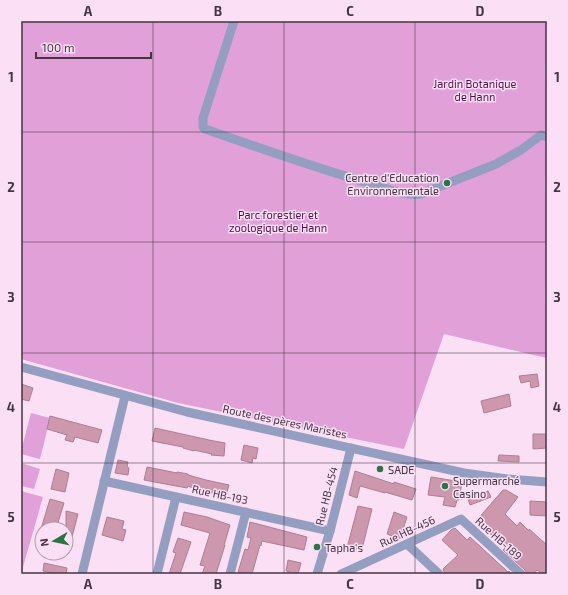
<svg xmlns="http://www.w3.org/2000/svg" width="568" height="595" font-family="'Exo 2',sans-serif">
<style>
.green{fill:#e1a0d7}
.building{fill:#cd98ae;stroke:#af7d92}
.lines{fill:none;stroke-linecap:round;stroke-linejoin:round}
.minor{stroke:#939ec1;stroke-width:9}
.grid{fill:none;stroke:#463443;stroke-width:1;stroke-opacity:0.55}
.poi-dot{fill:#297544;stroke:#fadff5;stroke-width:1.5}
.labels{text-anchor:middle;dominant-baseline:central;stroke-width:3;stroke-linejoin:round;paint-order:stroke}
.park-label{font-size:11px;fill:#50104a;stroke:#fadff5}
.poi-label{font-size:11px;fill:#463443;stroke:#fadff5;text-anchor:start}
.street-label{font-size:11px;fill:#463443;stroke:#fadff5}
.neatline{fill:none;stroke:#463443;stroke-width:1.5}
.grid-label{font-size:13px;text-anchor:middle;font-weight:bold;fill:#463443}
</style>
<rect width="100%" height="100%" fill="#fadff5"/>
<!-- green -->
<g class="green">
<polygon points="21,21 547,21 547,358 444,334 404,449 178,403 21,359"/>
<polygon points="31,413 50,418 40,459 21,454 21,451"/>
<polygon points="21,463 40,469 34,489 21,486"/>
<polygon points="21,491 43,497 21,574"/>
</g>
<!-- building -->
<g class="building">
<polygon points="537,374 539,386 531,388 530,381 521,383 519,376"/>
<polygon points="21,384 33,388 29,401 21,399"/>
<polygon points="509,394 511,406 484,413 481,401"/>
<polygon points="50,416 102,430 98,443 75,437 73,442 65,440 67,435 47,429"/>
<polygon points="155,428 209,440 225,443 224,456 211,455 212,454 194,450 194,451 183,448 183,447 152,441"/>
<polygon points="533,434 547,434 547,448 533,449"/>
<polygon points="244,445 258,448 256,459 253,458 252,463 241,460"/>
<polygon points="499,455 519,456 519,462 498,461"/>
<polygon points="118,460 128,462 127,467 129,468 128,475 115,473"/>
<polygon points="147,467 177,473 177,472 188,474 188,475 206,480 229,485 226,496 198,490 188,486 187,488 144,480"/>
<polygon points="56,469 69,473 65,492 51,489"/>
<polygon points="355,471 394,484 394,482 416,489 412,500 385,492 385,493 360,486 357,498 349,495"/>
<polygon points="431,477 462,482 459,500 457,500 455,507 443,505 445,497 428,495"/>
<polygon points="503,490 506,490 518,497 505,514 517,526 520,522 529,531 529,529 547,545 547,574 542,574 537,570 534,574 527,574 525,570 503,550 505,548 496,539 476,521"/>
<polygon points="488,491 491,497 470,505 468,499"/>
<polygon points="50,499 64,503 56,529 41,529"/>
<polygon points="530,501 547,502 547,516 530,515"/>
<polygon points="358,506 372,509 362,549 356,548 356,550 347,548"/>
<polygon points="66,511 78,514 68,552 66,551"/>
<polygon points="184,512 207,517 230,525 224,545 225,545 216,574 202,574 205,566 200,565 210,533 181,525"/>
<polygon points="394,512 407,517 400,539 387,534"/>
<polygon points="107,517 124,521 122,529 126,530 123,541 102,535"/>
<polygon points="250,522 307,537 304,550 262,541 261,546 260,545 252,574 247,574 238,572 245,549 248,550 251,538 247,537"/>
<polygon points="455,528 467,540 470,537 508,572 509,571 512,574 445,574 443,569 458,555 442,540 451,530"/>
<polygon points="178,538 191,542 180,574 169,574 176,553 173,552"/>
<polygon points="288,560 301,563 298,574 290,574 290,572 286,571"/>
<polygon points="44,563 67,568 66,574 57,574 43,571"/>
</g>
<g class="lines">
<!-- minor -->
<g class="minor">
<path d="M234,21L203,118V127L205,129C259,148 313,167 368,183C383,187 406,197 421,194L496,164L521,150L541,135L547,137"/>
<polyline points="21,367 187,412 464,473 507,479 547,482"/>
<polyline points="104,481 330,531"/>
<polyline points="407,544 439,574"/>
<polyline points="82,574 125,396"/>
<polyline points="157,574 176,497"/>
<polyline points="230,574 246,512"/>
<polyline points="317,574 330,531 351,448"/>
<polyline points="341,574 461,519 521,574"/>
</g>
</g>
<!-- grid -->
<path class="grid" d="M153,21V574M284,21V574M415,21V574M21,132H547M21,242H547M21,353H547M21,463H547"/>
<!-- markers -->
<g class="poi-dot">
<circle cx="447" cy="183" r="4"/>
<circle cx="380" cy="469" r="4"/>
<circle cx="445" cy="486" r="4"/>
<circle cx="317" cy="547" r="4"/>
</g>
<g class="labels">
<!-- park labels -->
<g class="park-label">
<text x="475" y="83">Jardin Botanique<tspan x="475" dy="13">de Hann</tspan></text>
<text x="278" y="214">Parc forestier et<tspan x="278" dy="13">zoologique de Hann</tspan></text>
</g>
<!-- poi labels -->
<g class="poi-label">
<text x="439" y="177" text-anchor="end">Centre d'Education<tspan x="439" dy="13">Environnementale</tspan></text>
<text x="388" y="469">SADE</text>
<text x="453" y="480">Supermarché<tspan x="453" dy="13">Casino</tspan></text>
<text x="325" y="547">Tapha's</text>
</g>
<!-- street labels -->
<g class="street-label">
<text transform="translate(285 421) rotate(12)">Route des pères Maristes</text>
<text transform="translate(220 494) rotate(12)">Rue HB-193</text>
<text transform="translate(326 496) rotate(-76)">Rue HB-454</text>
<text transform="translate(407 531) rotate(-25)">Rue HB-456</text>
<text transform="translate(499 538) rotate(42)">Rue HB-189</text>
</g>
</g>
<!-- border -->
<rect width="568" height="595" fill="none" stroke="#fadff5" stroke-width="44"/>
<!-- north arrow -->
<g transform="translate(54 541) rotate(261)"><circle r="19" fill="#fadff5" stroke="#b29bae"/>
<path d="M0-3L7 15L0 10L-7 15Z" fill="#297544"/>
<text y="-6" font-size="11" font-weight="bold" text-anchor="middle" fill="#463443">N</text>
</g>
<!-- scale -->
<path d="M36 52v6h115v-6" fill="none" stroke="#463443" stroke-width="2"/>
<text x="42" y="52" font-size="12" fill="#463443" stroke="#fadff5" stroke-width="3" paint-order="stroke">100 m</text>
<rect x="22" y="22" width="524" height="551" class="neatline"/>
<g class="grid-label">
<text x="88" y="16">A</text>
<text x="218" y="16">B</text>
<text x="350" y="16">C</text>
<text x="480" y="16">D</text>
<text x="11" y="82">1</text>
<text x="557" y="82">1</text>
<text x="11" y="192">2</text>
<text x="557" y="192">2</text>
<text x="11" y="302">3</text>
<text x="557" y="302">3</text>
<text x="11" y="412">4</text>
<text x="557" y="412">4</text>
<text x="11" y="522">5</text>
<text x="557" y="522">5</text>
<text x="88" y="589">A</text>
<text x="218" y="589">B</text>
<text x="350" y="589">C</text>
<text x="480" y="589">D</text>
</g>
</svg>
